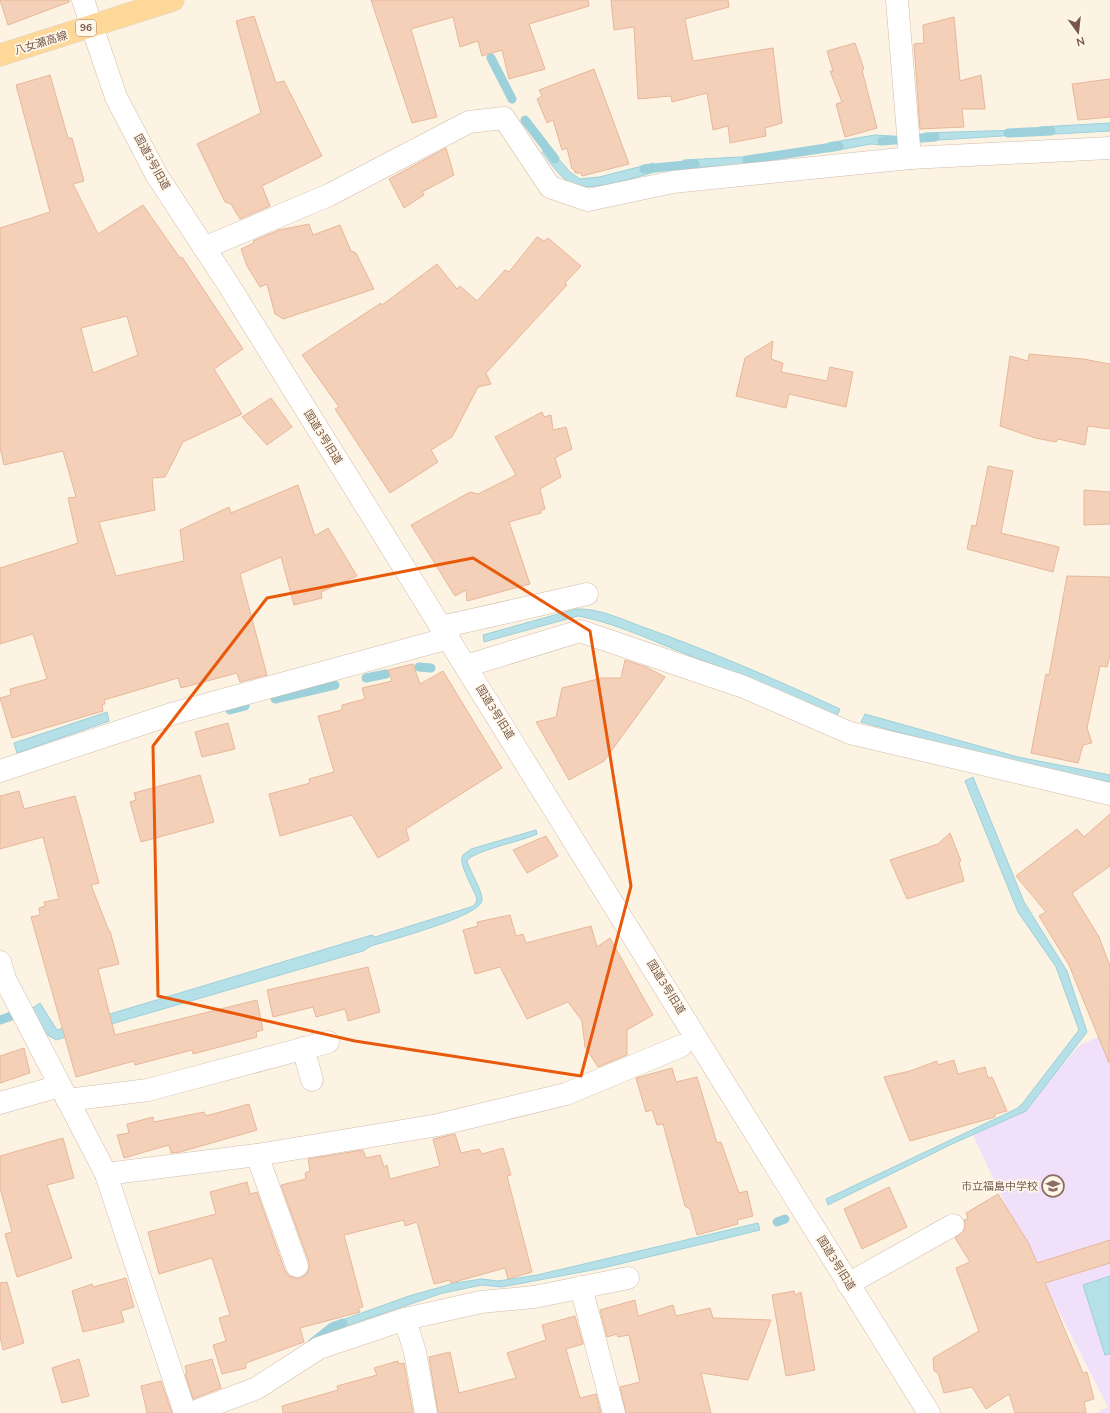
<svg xmlns="http://www.w3.org/2000/svg" width="1110" height="1413" font-family="'Nunito Sans','Noto Sans JP',sans-serif">
<style>
.education{fill:#f0e0f9}
.water{fill:#b6e0e7;stroke:#9cd0da}
.lines{fill:none;stroke-linecap:round;stroke-linejoin:round}
.stream{stroke:#9cd0da;stroke-width:9}
.building{fill:#f4d0b9;stroke:#e7b799;fill-rule:evenodd}
.street-casing{stroke:#d1bcac;stroke-width:23}
.secondary-casing{stroke:#d4bca9;stroke-width:23}
.primary-casing{stroke:#dbd4cf;stroke-width:23}
.street{stroke:#fff;stroke-width:22}
.secondary{stroke:#fff;stroke-width:22}
.primary{stroke:#fed898;stroke-width:22}
.marked{fill:none;stroke:#e8590c;stroke-width:3;stroke-linejoin:round}
.labels{text-anchor:middle;dominant-baseline:central;stroke-width:3.5;stroke-linejoin:round;paint-order:stroke}
.shield{fill:#fff7ea;stroke:#9f8879;stroke-width:1}
.shield-label{font-size:10px;font-weight:bold;fill:#765848}
.street-label{font-size:11px;fill:#765848;stroke:#fff7ea}
.education-label{font-size:11px;fill:#785e54;stroke:#fff7ea;text-anchor:end}
</style>
<rect width="100%" height="100%" fill="#fdf3e3"/>
<!-- education -->
<polygon class="education" points="1110,1032 1110,1413 1097,1413 1108,1407 1021,1238 972,1133 1019,1114 1080,1045"/>
<!-- water -->
<g class="water">
<polygon points="1110,123 1110,131 1038,135 1039,127"/>
<polygon points="1018,130 1018,135 923,141 924,133"/>
<polygon points="875,135 892,136 894,140 881,145 871,144 828,152 828,143"/>
<path d="M549,148L570,172L580,179L599,177L654,163L657,171C639,177 595,190 577,186C562,182 551,163 542,152Z"/>
<polygon points="759,156 759,164 685,168 683,160"/>
<path d="M576,609C599,608 621,619 643,627C710,651 775,679 840,709L836,718C783,694 730,671 676,650C644,637 611,622 578,616L484,642L483,635Z"/>
<polygon points="107,712 109,721 17,753 14,743"/>
<polygon points="865,714 1018,757 1110,775 1110,782 1011,763 861,722"/>
<polygon points="973,777 1024,902 1067,971 1087,1032 1026,1111 952,1144 828,1205 826,1199 1016,1109 1022,1104 1079,1030 1056,967 1018,912 965,781"/>
<path d="M536,830L537,834C523,841 472,851 467,861C469,870 484,893 482,901C478,917 390,940 371,946L363,951L56,1040L46,1034L31,1009L40,1003L57,1030L372,935L375,937L474,906L477,900C475,890 457,863 463,855C465,853 469,851 471,849Z"/>
<polygon points="758,1223 760,1230 603,1268 518,1284 501,1287 482,1285 443,1293 334,1330 331,1324 409,1296 455,1283 482,1279 498,1281 537,1275"/>
<polygon points="1110,1276 1110,1354 1105,1355 1083,1285"/>
</g>
<g class="lines">
<!-- stream -->
<g class="stream">
<polyline points="491,58 512,99"/>
<polyline points="525,120 555,159"/>
<polyline points="1008,133 1051,131"/>
<polyline points="882,141 935,137"/>
<polyline points="747,160 839,146"/>
<polyline points="644,169 695,164"/>
<polyline points="419,667 431,668"/>
<polyline points="366,678 386,674"/>
<polyline points="275,699 335,685"/>
<polyline points="230,710 245,706"/>
<polyline points="0,1020 23,1012"/>
<polyline points="777,1222 785,1219"/>
<polyline points="312,1343 332,1327 343,1323"/>
</g>
</g>
<!-- building -->
<g class="building">
<polygon points="0,0 69,0 69,2 8,25"/>
<polygon points="371,0 588,0 589,6 529,24 545,69 509,79 502,50 482,56 478,41 460,47 453,17 411,29 437,117 412,123"/>
<polygon points="611,0 728,0 729,7 685,19 693,61 773,48 782,123 765,128 766,136 730,143 728,126 713,130 707,93 672,102 671,96 638,99 634,27 614,30"/>
<polygon points="254,16 276,83 284,81 322,156 262,186 270,206 240,219 231,204 225,202 197,144 261,113 236,21"/>
<polygon points="954,17 960,81 981,75 985,109 962,109 964,127 920,129 914,44 924,43 923,25"/>
<polygon points="855,43 864,69 862,70 877,128 845,137 836,104 842,102 830,71 833,71 827,51"/>
<polygon points="594,69 629,164 582,176 581,173 575,173 574,169 572,169 567,148 562,150 553,120 547,123 537,99 542,96 539,90"/>
<path d="M50,75L68,138H72L84,181L73,184L98,234L143,205L180,258L182,257L243,349L214,369L242,414L183,442L165,477L152,478L155,510L99,522L116,576L184,561L180,530L229,507L231,513L298,485L315,536L328,528L357,576L321,592L322,598L294,605L281,557L240,574L267,675L240,682L237,673L181,688L178,678L104,700L105,704L102,705L103,711L12,738L0,698L11,695L10,689L47,679L33,634L0,644V568L78,543L68,498L76,497L63,451L4,465L0,448V228L50,212L16,85ZM127,316L138,355L93,373L81,328Z"/>
<polygon points="1110,79 1110,117 1078,120 1072,84"/>
<polygon points="446,148 454,175 422,192 424,195 404,208 389,179"/>
<polygon points="309,224 313,235 340,225 351,251 356,253 374,289 283,319 275,314 267,284 260,287 247,266 241,249 254,243 253,241 279,230"/>
<polygon points="537,237 544,241 548,238 581,266 565,283 567,285 486,373 491,384 478,387 452,437 431,450 438,462 390,493 335,409 339,407 302,355 381,303 382,305 437,264 457,289 460,286 477,301 505,270 509,272"/>
<polygon points="773,341 771,359 783,363 781,372 827,381 830,367 853,372 846,407 789,394 786,408 736,396 745,358"/>
<polygon points="1029,354 1083,359 1110,364 1110,429 1088,426 1085,445 1058,439 1056,442 1035,438 1000,426 1010,356 1028,361"/>
<polygon points="271,398 292,427 267,445 242,417"/>
<polygon points="542,412 544,417 551,415 553,430 566,427 572,449 555,458 561,477 540,489 545,509 541,510 541,513 509,522 530,584 467,601 466,590 455,596 411,525 470,492 478,494 516,475 495,437"/>
<polygon points="988,466 1013,471 1001,533 1059,547 1053,572 967,549 972,525 976,526"/>
<polygon points="1084,490 1110,492 1110,524 1084,525"/>
<polygon points="1067,576 1110,577 1110,655 1107,667 1100,666 1087,728 1092,743 1083,745 1078,763 1031,753 1046,674 1049,675"/>
<polygon points="625,660 646,667 665,677 604,761 569,780 536,722 556,717 562,688 602,678 621,678"/>
<polygon points="413,664 420,684 443,671 502,768 406,829 409,840 378,858 352,815 280,836 269,794 310,783 309,779 334,772 318,716 342,710 342,705 365,699 362,688 392,681 388,670"/>
<polygon points="228,723 235,749 202,757 195,732"/>
<polygon points="200,775 214,822 141,842 130,802 136,800 134,793"/>
<polygon points="19,791 24,809 75,796 99,883 91,885 109,931 110,931 119,964 98,969 115,1035 257,1000 263,1030 256,1032 257,1037 193,1054 192,1050 135,1065 134,1061 76,1077 31,917 40,915 39,908 45,906 44,902 59,899 43,837 0,849 0,796"/>
<polygon points="1110,814 1110,866 1072,893 1099,937 1110,966 1109,1063 1069,965 1039,916 1046,912 1016,876 1077,829 1084,837"/>
<polygon points="950,833 961,861 959,862 964,881 907,899 890,860 938,844"/>
<polygon points="546,836 558,856 527,873 513,850"/>
<polygon points="510,915 516,936 523,934 526,943 591,926 597,947 610,938 653,1015 627,1030 627,1055 598,1067 585,1047 582,1021 568,1002 527,1019 500,967 475,974 463,930 478,926 477,922"/>
<polygon points="368,967 380,1012 348,1021 345,1009 316,1017 313,1007 273,1017 267,990"/>
<polygon points="24,1048 30,1073 0,1083 0,1056"/>
<polygon points="954,1060 958,1074 985,1067 988,1078 992,1077 1007,1111 995,1114 995,1117 910,1141 884,1077 910,1071 937,1061 938,1065"/>
<polygon points="672,1068 676,1082 697,1077 717,1143 721,1142 739,1193 747,1191 753,1216 737,1220 738,1224 697,1235 690,1209 685,1206 663,1124 657,1125 652,1110 646,1112 636,1078"/>
<polygon points="249,1104 257,1130 180,1152 171,1153 169,1145 124,1158 117,1135 129,1133 127,1124 153,1117 154,1122 204,1112 206,1116"/>
<polygon points="455,1134 461,1153 479,1149 482,1154 503,1148 511,1175 507,1176 532,1272 508,1279 505,1268 451,1283 450,1280 434,1284 417,1222 405,1226 404,1220 344,1235 363,1307 358,1308 360,1312 300,1328 304,1342 246,1363 246,1368 222,1374 213,1345 226,1341 219,1318 230,1315 212,1258 159,1274 148,1232 216,1214 210,1192 247,1182 250,1194 257,1192 285,1271 289,1276 295,1278 301,1278 307,1274 309,1268 309,1262 281,1185 306,1179 305,1173 310,1171 308,1159 363,1150 366,1158 380,1155 384,1167 387,1165 390,1179 440,1166 433,1139"/>
<polygon points="63,1138 74,1178 47,1185 72,1258 17,1277 5,1234 12,1232 0,1188 0,1156"/>
<polygon points="889,1187 907,1227 862,1249 844,1209"/>
<polygon points="998,1194 1029,1244 1037,1263 1110,1240 1110,1263 1045,1283 1083,1373 1087,1372 1094,1399 1084,1402 1086,1413 1015,1413 1009,1394 986,1409 972,1387 944,1393 938,1373 934,1371 933,1358 979,1331 956,1268 970,1262 955,1238 964,1231 964,1220 968,1219 966,1213"/>
<polygon points="126,1278 134,1307 121,1311 124,1322 83,1332 72,1291 92,1284 93,1287"/>
<polygon points="7,1282 24,1343 3,1350 0,1336 0,1283"/>
<polygon points="794,1291 795,1295 801,1292 815,1370 786,1376 772,1295"/>
<polygon points="635,1300 638,1316 673,1305 676,1316 710,1308 713,1318 771,1320 748,1380 701,1373 711,1413 626,1413 620,1387 640,1382 629,1335 618,1337 617,1334 607,1337 600,1310"/>
<polygon points="575,1316 583,1344 566,1349 580,1398 596,1394 601,1413 438,1413 429,1357 450,1352 459,1393 516,1378 507,1353 546,1340 542,1325"/>
<polygon points="79,1359 89,1396 62,1403 52,1368"/>
<polygon points="212,1359 221,1388 193,1399 185,1374 187,1374 185,1366"/>
<polygon points="398,1361 399,1364 404,1363 413,1413 283,1413 282,1406 338,1390 337,1386 377,1375 374,1368"/>
<polygon points="161,1381 172,1413 147,1413 141,1386"/>
</g>
<g class="lines">
<!-- street casing -->
<g class="street-casing">
<g id="street">
<polyline points="897,0 910,158"/>
<polyline points="204,248 329,195 469,122 504,118 550,187 588,200 673,182 910,158 1110,148"/>
<polyline points="441,627 587,594"/>
<polyline points="466,666 580,631 744,687 850,733 1110,794"/>
<polyline points="0,771 175,713 449,638"/>
<polyline points="0,962 5,979 106,1174 185,1413"/>
<polyline points="303,1048 312,1080"/>
<polyline points="67,1100 148,1090 328,1042"/>
<polyline points="0,1103 60,1086"/>
<polyline points="257,1155 297,1266"/>
<polyline points="106,1174 257,1155 438,1125 566,1094 681,1046"/>
<polyline points="848,1284 953,1225"/>
<polyline points="581,1287 614,1413"/>
<polyline points="405,1319 415,1352 426,1413"/>
<polyline points="191,1413 257,1388 319,1348 405,1319 481,1302 534,1297 628,1278"/>
</g>
</g>
<!-- secondary casing -->
<g class="secondary-casing">
<polyline id="secondary" points="83,0 116,97 156,174 228,284 929,1413"/>
</g>
<!-- primary casing -->
<g class="primary-casing">
<polyline id="primary" points="0,55 173,0"/>
</g>
<!-- street -->
<use href="#street" class="street"/>
<!-- secondary -->
<use href="#secondary" class="secondary"/>
<!-- primary -->
<use href="#primary" class="primary"/>
</g>
<!-- marked area -->
<path class="marked" d="M473,558L590,631L631,886L581,1076L355,1041L158,996L153,746L267,598Z"/>
<!-- icons -->
<defs>
<g id="school-ring" transform="scale(1.15)"><circle r="9.5" fill="#fff7ea" stroke="#8d6e63" stroke-width="1.5"/><path d="M0-5L7-2L0 1L-7-2ZM-4 1L0 2.5L4 1V4Q0 6-4 4Z" fill="#8d6e63"/></g>
</defs>
<g fill-rule="evenodd">
<use href="#school-ring" x="1053" y="1186"/>
</g>
<g class="labels">
<!-- shield labels -->
<rect class="shield" x="76" y="20" width="20" height="16" rx="3"/>
<g class="shield-label">
<text x="86" y="28">96</text>
</g>
<!-- street labels -->
<g class="street-label">
<text transform="translate(41 43) rotate(-17)">八女瀬高線</text>
<text transform="translate(152 162) rotate(61)">国道3号旧道</text>
<text transform="translate(323 437) rotate(58)">国道3号旧道</text>
<text transform="translate(495 712) rotate(58)">国道3号旧道</text>
<text transform="translate(666 987) rotate(58)">国道3号旧道</text>
<text transform="translate(836 1263) rotate(58)">国道3号旧道</text>
</g>
<!-- education labels -->
<g class="education-label">
<text x="1038" y="1186">市立福島中学校</text>
</g>
</g>
<!-- north arrow -->
<g transform="translate(1078 32) rotate(165)" stroke="#fff7ea" stroke-width="3" paint-order="stroke">
<path d="M0-3L7 15L0 10L-7 15Z" fill="#765848"/>
<text y="-6" font-size="11" font-weight="bold" text-anchor="middle" fill="#765848">N</text>
</g>
</svg>
